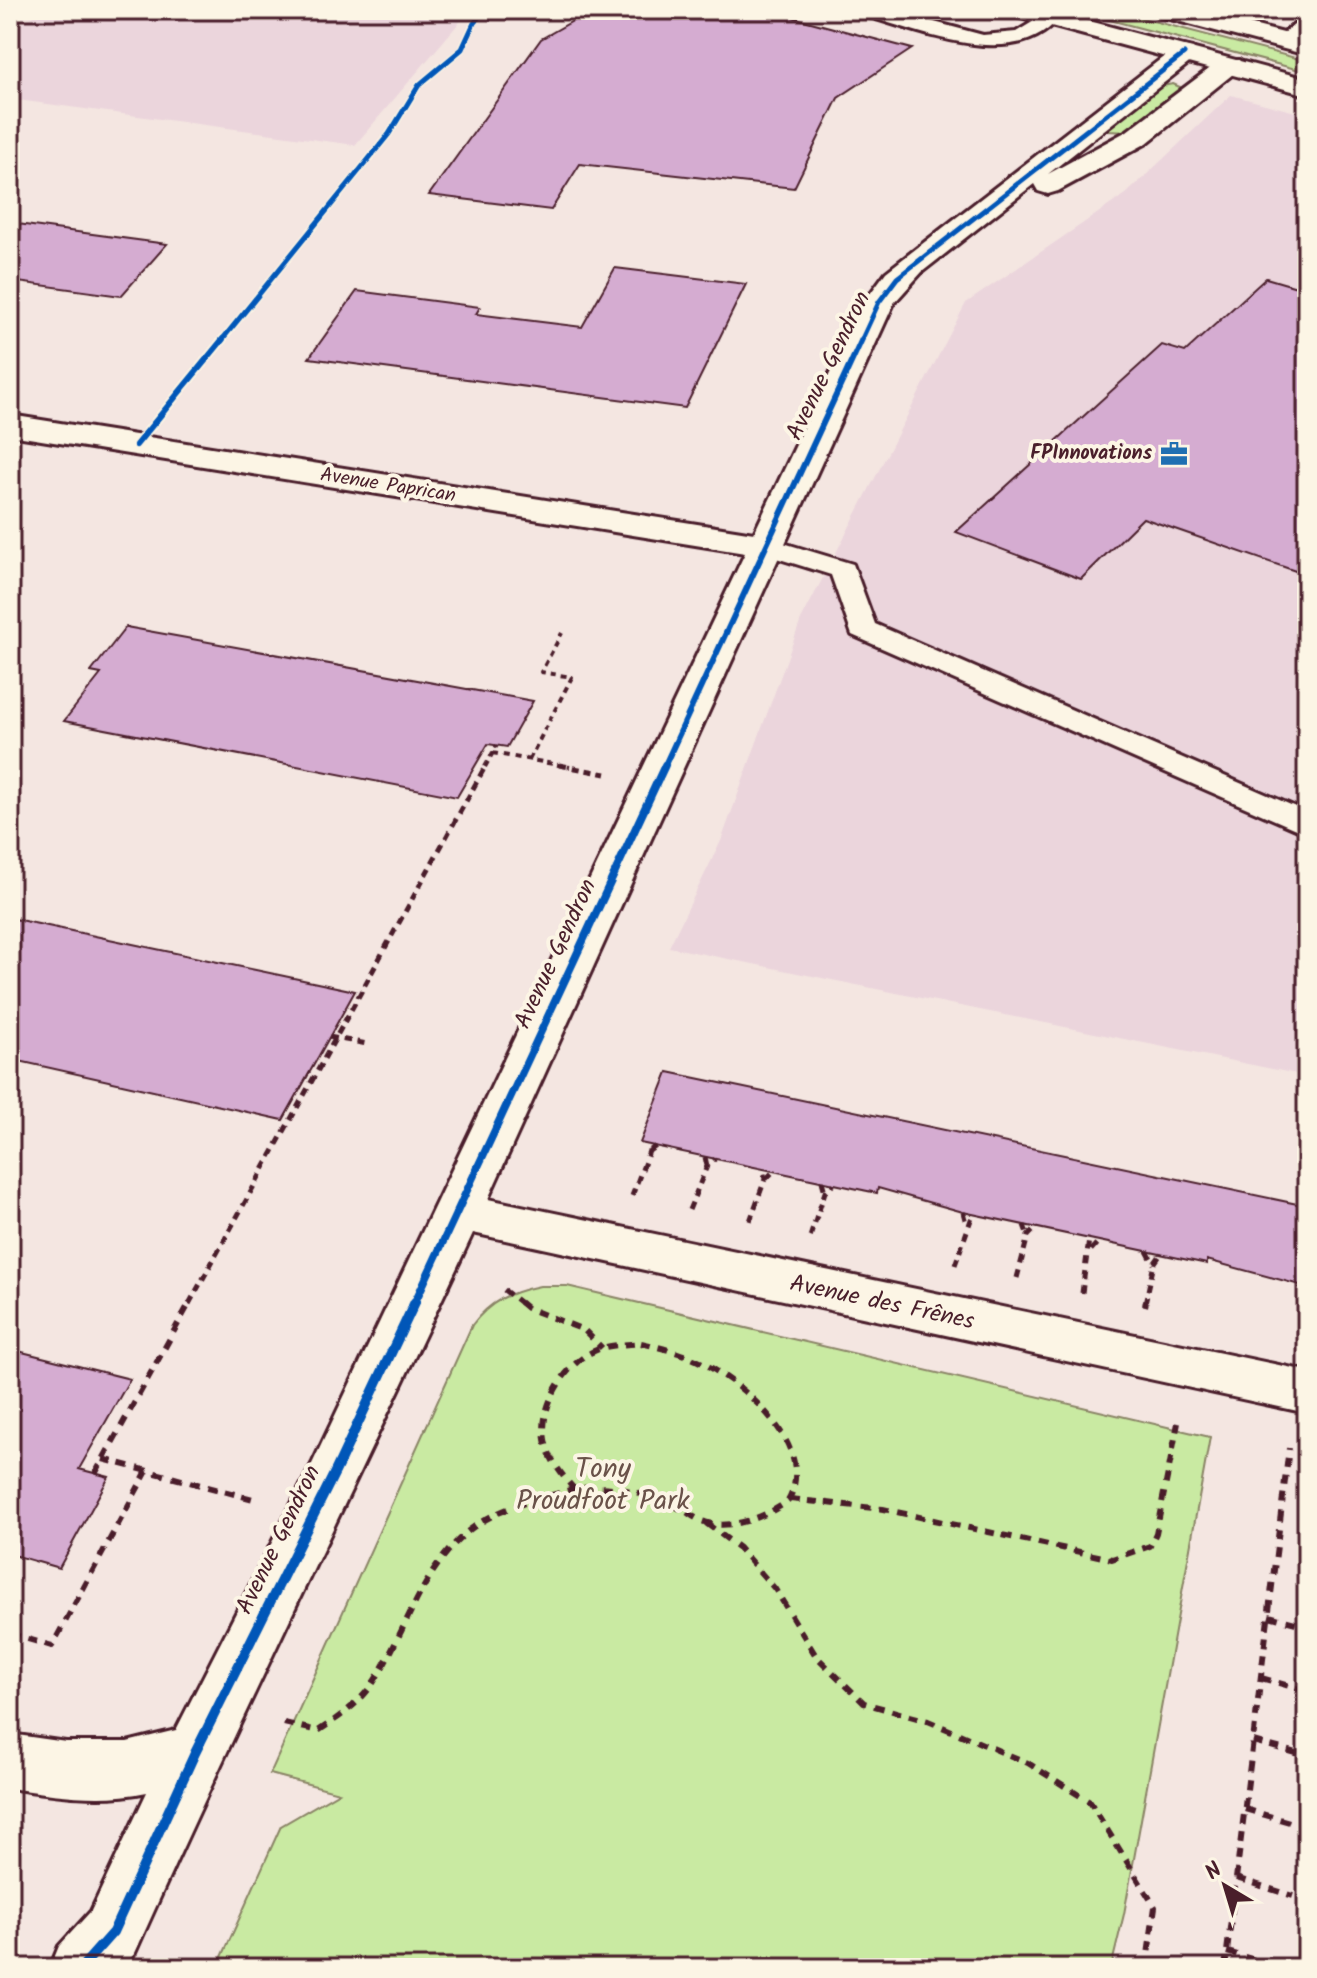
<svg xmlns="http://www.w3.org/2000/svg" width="1317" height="1978" font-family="Kalam,sans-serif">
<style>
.built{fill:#ebd5dc}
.green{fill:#c9eaa2;stroke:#8a8466;stroke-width:2}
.building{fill:#d5acd1;stroke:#4a1f2b;stroke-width:2}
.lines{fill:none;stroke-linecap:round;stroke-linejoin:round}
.lane-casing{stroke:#4a1f2b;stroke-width:6}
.street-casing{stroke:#4a1f2b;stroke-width:6}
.secondary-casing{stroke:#4a1f2b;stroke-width:6}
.path-far2{stroke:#4a1f2b;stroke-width:4;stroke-dasharray:6 5;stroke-linecap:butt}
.path-far1{stroke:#4a1f2b;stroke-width:5;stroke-dasharray:8 6;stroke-linecap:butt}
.path{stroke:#4a1f2b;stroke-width:6;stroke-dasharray:10 8;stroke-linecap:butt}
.lane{fill:#fcf5e5;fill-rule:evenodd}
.street{fill:#fcf5e5;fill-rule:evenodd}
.secondary{fill:#fcf5e5;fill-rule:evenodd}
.cycleway-far3-casing{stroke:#fcf5e5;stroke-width:8}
.cycleway-far2-casing{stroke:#fcf5e5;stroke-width:10}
.cycleway-far1-casing{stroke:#fcf5e5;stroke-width:13}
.cycleway-casing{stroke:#fcf5e5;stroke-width:15}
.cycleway-far3{stroke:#0057b8;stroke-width:5}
.cycleway-far2{stroke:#0057b8;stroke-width:6}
.cycleway-far1{stroke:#0057b8;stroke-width:8}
.cycleway{stroke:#0057b8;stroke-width:10}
.labels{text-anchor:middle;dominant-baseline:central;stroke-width:8;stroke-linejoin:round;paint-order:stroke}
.far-poi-label{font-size:20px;font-weight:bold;fill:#4a1f2b;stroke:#fcf5e5;text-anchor:end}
.far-street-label{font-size:20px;fill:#4a1f2b;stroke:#fcf5e5}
.street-label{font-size:24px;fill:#4a1f2b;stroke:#fcf5e5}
.near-park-label{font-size:28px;fill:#6a5249;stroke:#fcf5e5}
</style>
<rect width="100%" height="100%" fill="#f4e6e1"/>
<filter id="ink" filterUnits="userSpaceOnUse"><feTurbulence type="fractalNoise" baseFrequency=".0125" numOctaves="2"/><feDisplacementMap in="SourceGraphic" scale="16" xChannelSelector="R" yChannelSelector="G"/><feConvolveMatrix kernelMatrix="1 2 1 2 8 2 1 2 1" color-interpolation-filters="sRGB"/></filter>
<g filter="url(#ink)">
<!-- built -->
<g class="built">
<polygon points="48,10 470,10 355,145 10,99 10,27"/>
<polygon points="1231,95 1307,115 1307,1076 669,947 721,841 801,620 966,303 1126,194"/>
</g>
<!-- green -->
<g class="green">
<polygon points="1072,10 1111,10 1307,61 1307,72"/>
<polygon points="1173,84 1182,88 1182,90 1128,132 1108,131 1109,125 1162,86"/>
<path d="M540,1286H567L1210,1437L1124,1914L1111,1968H217L281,1826L339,1792L270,1774L472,1325C490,1301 510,1292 540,1286Z"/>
</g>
<!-- building -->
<g class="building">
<polygon points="592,10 766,10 912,49 838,98 794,188 580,164 551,210 429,195 541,39"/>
<polygon points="10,223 167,244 121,296 10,281"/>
<polygon points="615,268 746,284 685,408 309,358 357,291 480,307 476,314 582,327"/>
<polygon points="1266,278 1307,290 1307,575 1143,518 1081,579 956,532 1162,345 1185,352"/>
<polygon points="126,627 533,701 507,747 488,744 457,797 64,721 101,674 91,672"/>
<polygon points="10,918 355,991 283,1120 10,1059"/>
<polygon points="668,1072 1307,1206 1307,1287 1207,1260 1207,1264 963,1212 878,1188 877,1193 640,1143"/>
<polygon points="10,1349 130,1379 79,1469 109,1477 59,1568 10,1554"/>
</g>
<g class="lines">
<!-- lane casing -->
<g class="lane-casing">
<g id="lane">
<path d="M856,10H889L983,35L1016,32L1049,12L1059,18C1014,74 916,29 859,14Z"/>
<polygon points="767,538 853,564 875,624 1307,812 1307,834 852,635 831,575 757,552 753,546 757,540"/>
</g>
</g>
<!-- street casing -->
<g class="street-casing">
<g id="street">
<path d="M1307,19V41L1299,48H1281L1277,42C1284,32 1295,22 1307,19Z"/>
<path d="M1184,46L1193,48L1197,54L1193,60L1048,174L1127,131L1221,60H1239L1243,66L1147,143L1058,191L1048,194L1038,191L1034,184L922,272L894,303L488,1199L1307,1371V1413L473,1233C361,1473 243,1711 135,1953L122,1968H50L59,1946L91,1911L147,1792C102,1802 55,1795 10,1788V1734L66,1742H127L176,1730L313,1462L745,553L10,435V415L754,533L864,302L886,272L1175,48Z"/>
</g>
</g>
<!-- secondary casing -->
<g class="secondary-casing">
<g id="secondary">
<polygon points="1006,10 1048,10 1307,79 1307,95 1010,15"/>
<polygon points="1151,10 1194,10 1307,39 1307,55 1155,15"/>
</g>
</g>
<!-- path-far2 -->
<g class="path-far2">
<polyline points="492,753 570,767"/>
<polyline points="529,760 572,677 541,672 562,633"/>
<polyline points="485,767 497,745"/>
</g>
<!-- path-far1 -->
<g class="path-far1">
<polyline points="559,765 606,774"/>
<polyline points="329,1037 367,1044"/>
<polyline points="649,1151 656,1146"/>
<polyline points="705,1157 707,1166"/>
<polyline points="766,1179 774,1171"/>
<polyline points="822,1181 825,1192"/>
<polyline points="632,1196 649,1151 648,1144"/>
<polyline points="689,1210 707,1166 715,1159"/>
<polyline points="963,1212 966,1223"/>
<polyline points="750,1221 765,1179 763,1169"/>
<polyline points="1024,1225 1028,1236"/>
<polyline points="810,1237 825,1192 834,1184"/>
<polyline points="1091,1250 1099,1241"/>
<polyline points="1147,1251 1154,1264"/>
<polyline points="955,1265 973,1214"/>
<polyline points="1017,1278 1028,1236 1036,1228"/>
<polyline points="1300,1286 1304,1295 1303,1304"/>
<polyline points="504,1290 522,1304"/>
<polyline points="1082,1293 1089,1239"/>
<polyline points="189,1304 486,765"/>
<polyline points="1145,1304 1154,1264 1161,1254"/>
</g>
<!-- path -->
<g class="path">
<polyline points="520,1302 527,1308 584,1330 602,1348"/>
<polyline points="1145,1306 1146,1302"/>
<polyline points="1299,1336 1303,1302"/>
<path d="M641,1343C663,1348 686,1354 706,1365C747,1387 818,1449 788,1501C768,1516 730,1531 705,1522C697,1520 690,1514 683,1510C647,1493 614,1483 574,1489C563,1476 552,1463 547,1447C535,1413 562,1367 592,1352C607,1344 624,1345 641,1343Z"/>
<polyline points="103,1459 257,1500"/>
<polyline points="95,1474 190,1302"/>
<polyline points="790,1499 883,1509 1112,1559 1150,1546 1156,1533 1178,1423"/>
<polyline points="706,1523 739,1548 775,1589 816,1656 864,1703 928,1721 1028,1763 1090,1802 1155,1907 1146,1968"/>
<polyline points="1269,1616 1307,1626"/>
<polyline points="10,1634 52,1646 147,1471"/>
<polyline points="1261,1678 1307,1691"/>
<path d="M284,1723L318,1731C338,1718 360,1703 373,1683C405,1634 421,1571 467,1532C496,1508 538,1499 574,1489"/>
<polyline points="1253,1741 1307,1756"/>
<polyline points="1245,1809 1300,1825"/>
<polyline points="1236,1878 1293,1896"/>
<polyline points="1227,1952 1283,1968"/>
<polyline points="1225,1968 1289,1448"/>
</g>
<!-- lane -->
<use href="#lane" class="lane"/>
<!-- street -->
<use href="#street" class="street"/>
<!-- secondary -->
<use href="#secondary" class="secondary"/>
<!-- cycleway-far3 casing -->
<g class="cycleway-far3-casing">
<g id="cycleway-far3">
<polyline points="221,341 389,134 419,85 462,49 474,23 485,10"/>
<polyline points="861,341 879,302 897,278 1184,54"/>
</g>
</g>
<!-- cycleway-far2 casing -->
<g class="cycleway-far2-casing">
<g id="cycleway-far2">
<polyline points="136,445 223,339"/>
<polyline points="664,767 862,339"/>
</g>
</g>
<!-- cycleway-far1 casing -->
<g class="cycleway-far1-casing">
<polyline id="cycleway-far1" points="414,1304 665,765"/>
</g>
<!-- cycleway casing -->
<g class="cycleway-casing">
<polyline id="cycleway" points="81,1968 113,1932 195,1753 335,1472 415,1302"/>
</g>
<!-- cycleway-far3 -->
<use href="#cycleway-far3" class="cycleway-far3"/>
<!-- cycleway-far2 -->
<use href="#cycleway-far2" class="cycleway-far2"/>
<!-- cycleway-far1 -->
<use href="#cycleway-far1" class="cycleway-far1"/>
<!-- cycleway -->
<use href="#cycleway" class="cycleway"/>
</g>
</g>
<!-- icons -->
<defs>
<g id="office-bare" transform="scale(2.16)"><path d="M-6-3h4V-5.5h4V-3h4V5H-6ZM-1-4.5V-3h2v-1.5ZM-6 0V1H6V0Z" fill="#1f6fb2" stroke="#fcf5e5" stroke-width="2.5" paint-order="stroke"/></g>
</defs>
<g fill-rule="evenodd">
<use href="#office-bare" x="1174" y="454"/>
</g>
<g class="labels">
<!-- far-poi labels -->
<g class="far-poi-label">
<text x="1152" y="454">FPInnovations</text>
</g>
<!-- far-street labels -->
<g class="far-street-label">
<text transform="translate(388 486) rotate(9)">Avenue Paprican</text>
</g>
<!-- street labels -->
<g class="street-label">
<text transform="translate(829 366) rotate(-64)">Avenue Gendron</text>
<text transform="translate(556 954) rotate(-65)">Avenue Gendron</text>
<text transform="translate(882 1303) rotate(12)">Avenue des Frênes</text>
<text transform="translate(279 1540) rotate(-64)">Avenue Gendron</text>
</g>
<!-- near-park labels -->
<g class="near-park-label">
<text x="603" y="1469">Tony<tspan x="603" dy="32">Proudfoot Park</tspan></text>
</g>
</g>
<!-- margin -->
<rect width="1317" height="1978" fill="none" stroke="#fcf5e5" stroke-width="40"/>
<rect x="20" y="20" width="1277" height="1938" fill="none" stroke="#4a1f2b" stroke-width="3" filter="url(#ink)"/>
<!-- north arrow -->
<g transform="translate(1225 1886) rotate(322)" stroke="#fcf5e5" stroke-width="6" paint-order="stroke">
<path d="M0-6L14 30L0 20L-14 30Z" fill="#4a1f2b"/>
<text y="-12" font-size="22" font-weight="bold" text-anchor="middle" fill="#4a1f2b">N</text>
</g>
</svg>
